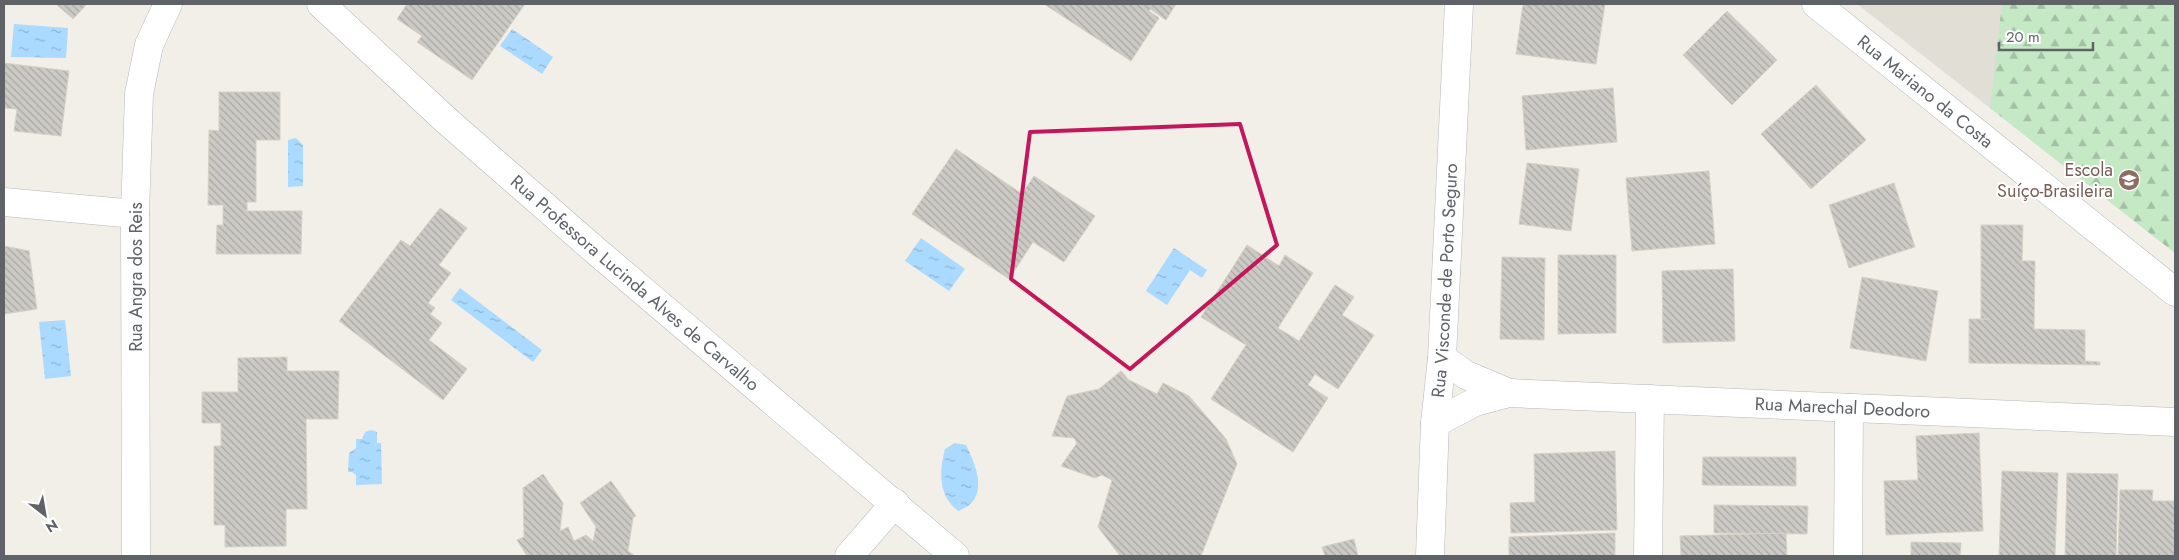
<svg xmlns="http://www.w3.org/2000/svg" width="2179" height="560" font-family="Jost,sans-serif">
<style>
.education{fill:#e1ded6}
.forest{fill:url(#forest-firs)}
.water{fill:url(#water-ripples)}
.building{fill:url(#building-back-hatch);stroke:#d6d1c6}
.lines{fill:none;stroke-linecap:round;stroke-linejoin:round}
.minor-casing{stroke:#b5b8bc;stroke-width:29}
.minor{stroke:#fff;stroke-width:28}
.marked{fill:none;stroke:#c2185b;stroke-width:4;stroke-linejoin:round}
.labels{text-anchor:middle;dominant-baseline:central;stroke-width:4;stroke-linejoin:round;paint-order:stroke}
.street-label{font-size:18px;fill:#5f6368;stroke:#fff}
.education-label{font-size:18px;fill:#785e54;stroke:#fff;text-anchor:end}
</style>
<defs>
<pattern id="forest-firs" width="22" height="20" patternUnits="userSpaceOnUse" patternTransform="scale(1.25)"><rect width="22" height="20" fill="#c5e8c5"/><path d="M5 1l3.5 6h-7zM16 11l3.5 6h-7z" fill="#a3c0a4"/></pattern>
<pattern id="water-ripples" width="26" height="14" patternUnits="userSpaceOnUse" patternTransform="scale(1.25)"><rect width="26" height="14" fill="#aadaff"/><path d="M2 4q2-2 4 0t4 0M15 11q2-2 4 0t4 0" fill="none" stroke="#8eb4d2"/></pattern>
<pattern id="building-back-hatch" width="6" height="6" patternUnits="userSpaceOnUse" patternTransform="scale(1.25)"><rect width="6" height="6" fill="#cccac5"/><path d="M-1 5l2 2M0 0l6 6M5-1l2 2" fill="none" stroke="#a9a8a4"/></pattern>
</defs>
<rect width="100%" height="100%" fill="#f1efe8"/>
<!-- education -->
<polygon class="education" points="1857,4 2175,4 2175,253 1990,108"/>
<!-- forest -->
<polygon class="forest" points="2002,4 2175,4 2175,253 1990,108"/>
<!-- water -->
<g class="water">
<polygon points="14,24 68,28 66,58 11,57"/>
<polygon points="512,29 553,57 542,74 500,46"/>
<polygon points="296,138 303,145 303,186 288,187 288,140"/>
<polygon points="921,238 965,269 949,291 905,261"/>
<polygon points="1174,248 1207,270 1202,278 1190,270 1167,305 1146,291"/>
<polygon points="460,288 542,350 533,362 451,300"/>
<polygon points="65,320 71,376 45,379 39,322"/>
<polygon points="371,430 377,432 377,443 381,443 382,484 356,485 356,475 352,472 348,472 349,453 356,448 356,439 362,439 365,432"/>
<path d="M955,443L966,445C977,467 990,500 958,511C938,495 939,472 945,449Z"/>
</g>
<!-- building -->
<g class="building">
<polygon points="56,4 87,4 73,19"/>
<polygon points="407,4 525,4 472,80 417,42 422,36 397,19"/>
<polygon points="1044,4 1176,4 1166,20 1150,9 1149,11 1159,18 1131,61"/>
<polygon points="1523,4 1605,4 1596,64 1516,54"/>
<polygon points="1727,11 1777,60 1732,105 1683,55"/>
<polygon points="4,63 69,71 61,136 14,131 17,109 4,108"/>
<polygon points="1816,85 1866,140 1811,189 1761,134"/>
<polygon points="1613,88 1617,142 1526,150 1522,96"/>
<polygon points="219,92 280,92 280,140 256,140 256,202 247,202 247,211 302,211 301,254 216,254 217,225 223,225 223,205 208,205 209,130 219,131"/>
<polygon points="956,149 1022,194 1034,176 1095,216 1064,262 1033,242 1009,279 912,214"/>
<polygon points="1527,163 1579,169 1571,231 1519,224"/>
<polygon points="1709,171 1715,244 1632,251 1626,178"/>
<polygon points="1894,183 1915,247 1849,268 1829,205"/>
<polygon points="440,208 467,228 439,265 451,273 428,303 435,308 430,314 442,323 429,340 467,369 443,400 339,321 401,240 410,246"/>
<polygon points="1981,225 2023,225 2022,261 2035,261 2034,329 2085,330 2085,361 2100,362 2100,365 1969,363 1969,319 1990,319 1981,319"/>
<polygon points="1247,245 1279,266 1285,255 1313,273 1278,328 1299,341 1335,285 1354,297 1342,315 1374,335 1338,389 1315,374 1308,385 1328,398 1293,452 1211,399 1246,345 1201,317"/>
<polygon points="4,246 29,251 37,309 4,314"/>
<polygon points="1558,255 1616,255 1616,333 1558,334"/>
<polygon points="1502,257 1545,258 1544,340 1500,339"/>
<polygon points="1733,269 1735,341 1663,343 1662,271"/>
<polygon points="1862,277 1938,291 1926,361 1850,348"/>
<polygon points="287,357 287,371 339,371 338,419 306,419 307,509 286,509 286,546 225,547 225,525 214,525 214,446 221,446 221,423 202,423 202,392 238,392 238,358"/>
<polygon points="1121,371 1129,380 1157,394 1163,383 1189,396 1226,439 1237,464 1201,556 1120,556 1098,527 1112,480 1102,475 1095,478 1061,466 1077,443 1074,438 1052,436 1067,396 1099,389"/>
<polygon points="1979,433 1983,531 1886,535 1884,481 1918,480 1916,436"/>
<polygon points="1615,451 1617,530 1511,533 1510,503 1535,502 1534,454"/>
<polygon points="1703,457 1796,457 1796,486 1702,485"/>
<polygon points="2002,471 2058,473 2055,556 1999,556"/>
<polygon points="2067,473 2118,474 2116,556 2065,556"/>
<polygon points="543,474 563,503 560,531 568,527 574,541 586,535 593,541 596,527 580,503 611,481 636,516 633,518 628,551 635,556 527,556 517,540 524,537 523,488"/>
<polygon points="2120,490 2153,490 2152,501 2175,501 2175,556 2118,556"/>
<polygon points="1714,505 1808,506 1807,534 1714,533"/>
<polygon points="1615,533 1615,556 1509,556 1509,537"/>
<polygon points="1786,533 1787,556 1681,556 1680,536"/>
<polygon points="1354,539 1358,556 1325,556 1322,547"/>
<polygon points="1911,542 1961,543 1960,556 1911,556"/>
</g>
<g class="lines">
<!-- minor casing -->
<g class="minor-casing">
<g id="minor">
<path id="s1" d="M321,4L447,121L596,251L955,556"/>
<path id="s2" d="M1816,4L2175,292"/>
<polyline points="4,202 135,214"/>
<polyline points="1442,358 1466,375 1509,393"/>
<path id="s3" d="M1435,423L1475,402L1509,393L2175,422"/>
<polyline points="136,556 135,214 139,94 149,45 168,4"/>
<polyline points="849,556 895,503"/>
<path id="s4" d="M1430,556L1435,423L1442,358L1459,4"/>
<polyline points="1648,556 1650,399"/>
<polyline points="1848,556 1849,408"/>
</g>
</g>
<!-- minor -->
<use href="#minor" class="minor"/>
</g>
<!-- marked area -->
<path class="marked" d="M1240,124L1277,245L1130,369L1011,279L1030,132Z"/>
<!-- icons -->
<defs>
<g id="school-disc" transform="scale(1.125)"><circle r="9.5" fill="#8d6e63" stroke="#fff"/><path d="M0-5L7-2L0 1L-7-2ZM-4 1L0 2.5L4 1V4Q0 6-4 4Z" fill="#fff"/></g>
</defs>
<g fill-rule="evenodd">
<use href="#school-disc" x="2129" y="180"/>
</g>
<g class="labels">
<!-- street labels -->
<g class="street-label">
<text stroke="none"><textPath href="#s2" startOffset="140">Rua Mariano da Costa</textPath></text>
<text transform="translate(136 277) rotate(-90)">Rua Angra dos Reis</text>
<text stroke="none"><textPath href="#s4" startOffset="276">Rua Visconde de Porto Seguro</textPath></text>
<text stroke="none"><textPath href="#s1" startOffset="420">Rua Professora Lucinda Alves de Carvalho</textPath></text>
<text stroke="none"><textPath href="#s3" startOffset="414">Rua Marechal Deodoro</textPath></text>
</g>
<!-- education labels -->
<g class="education-label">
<text x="2113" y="170">Escola<tspan x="2113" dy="21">Suíço-Brasileira</tspan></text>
</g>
</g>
<!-- border -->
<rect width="2179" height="560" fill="none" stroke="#5f6368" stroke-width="10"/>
<!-- north arrow -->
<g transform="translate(45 515) rotate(149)" stroke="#ffffff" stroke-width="4" paint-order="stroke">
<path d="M0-4L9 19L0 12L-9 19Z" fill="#5f6368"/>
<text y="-8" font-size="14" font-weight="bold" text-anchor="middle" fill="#5f6368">N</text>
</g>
<!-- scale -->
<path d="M1999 42v8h94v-8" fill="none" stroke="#5f6368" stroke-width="2.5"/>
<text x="2006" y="42" font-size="15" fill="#5f6368" stroke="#ffffff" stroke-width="4" paint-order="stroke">20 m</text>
</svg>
